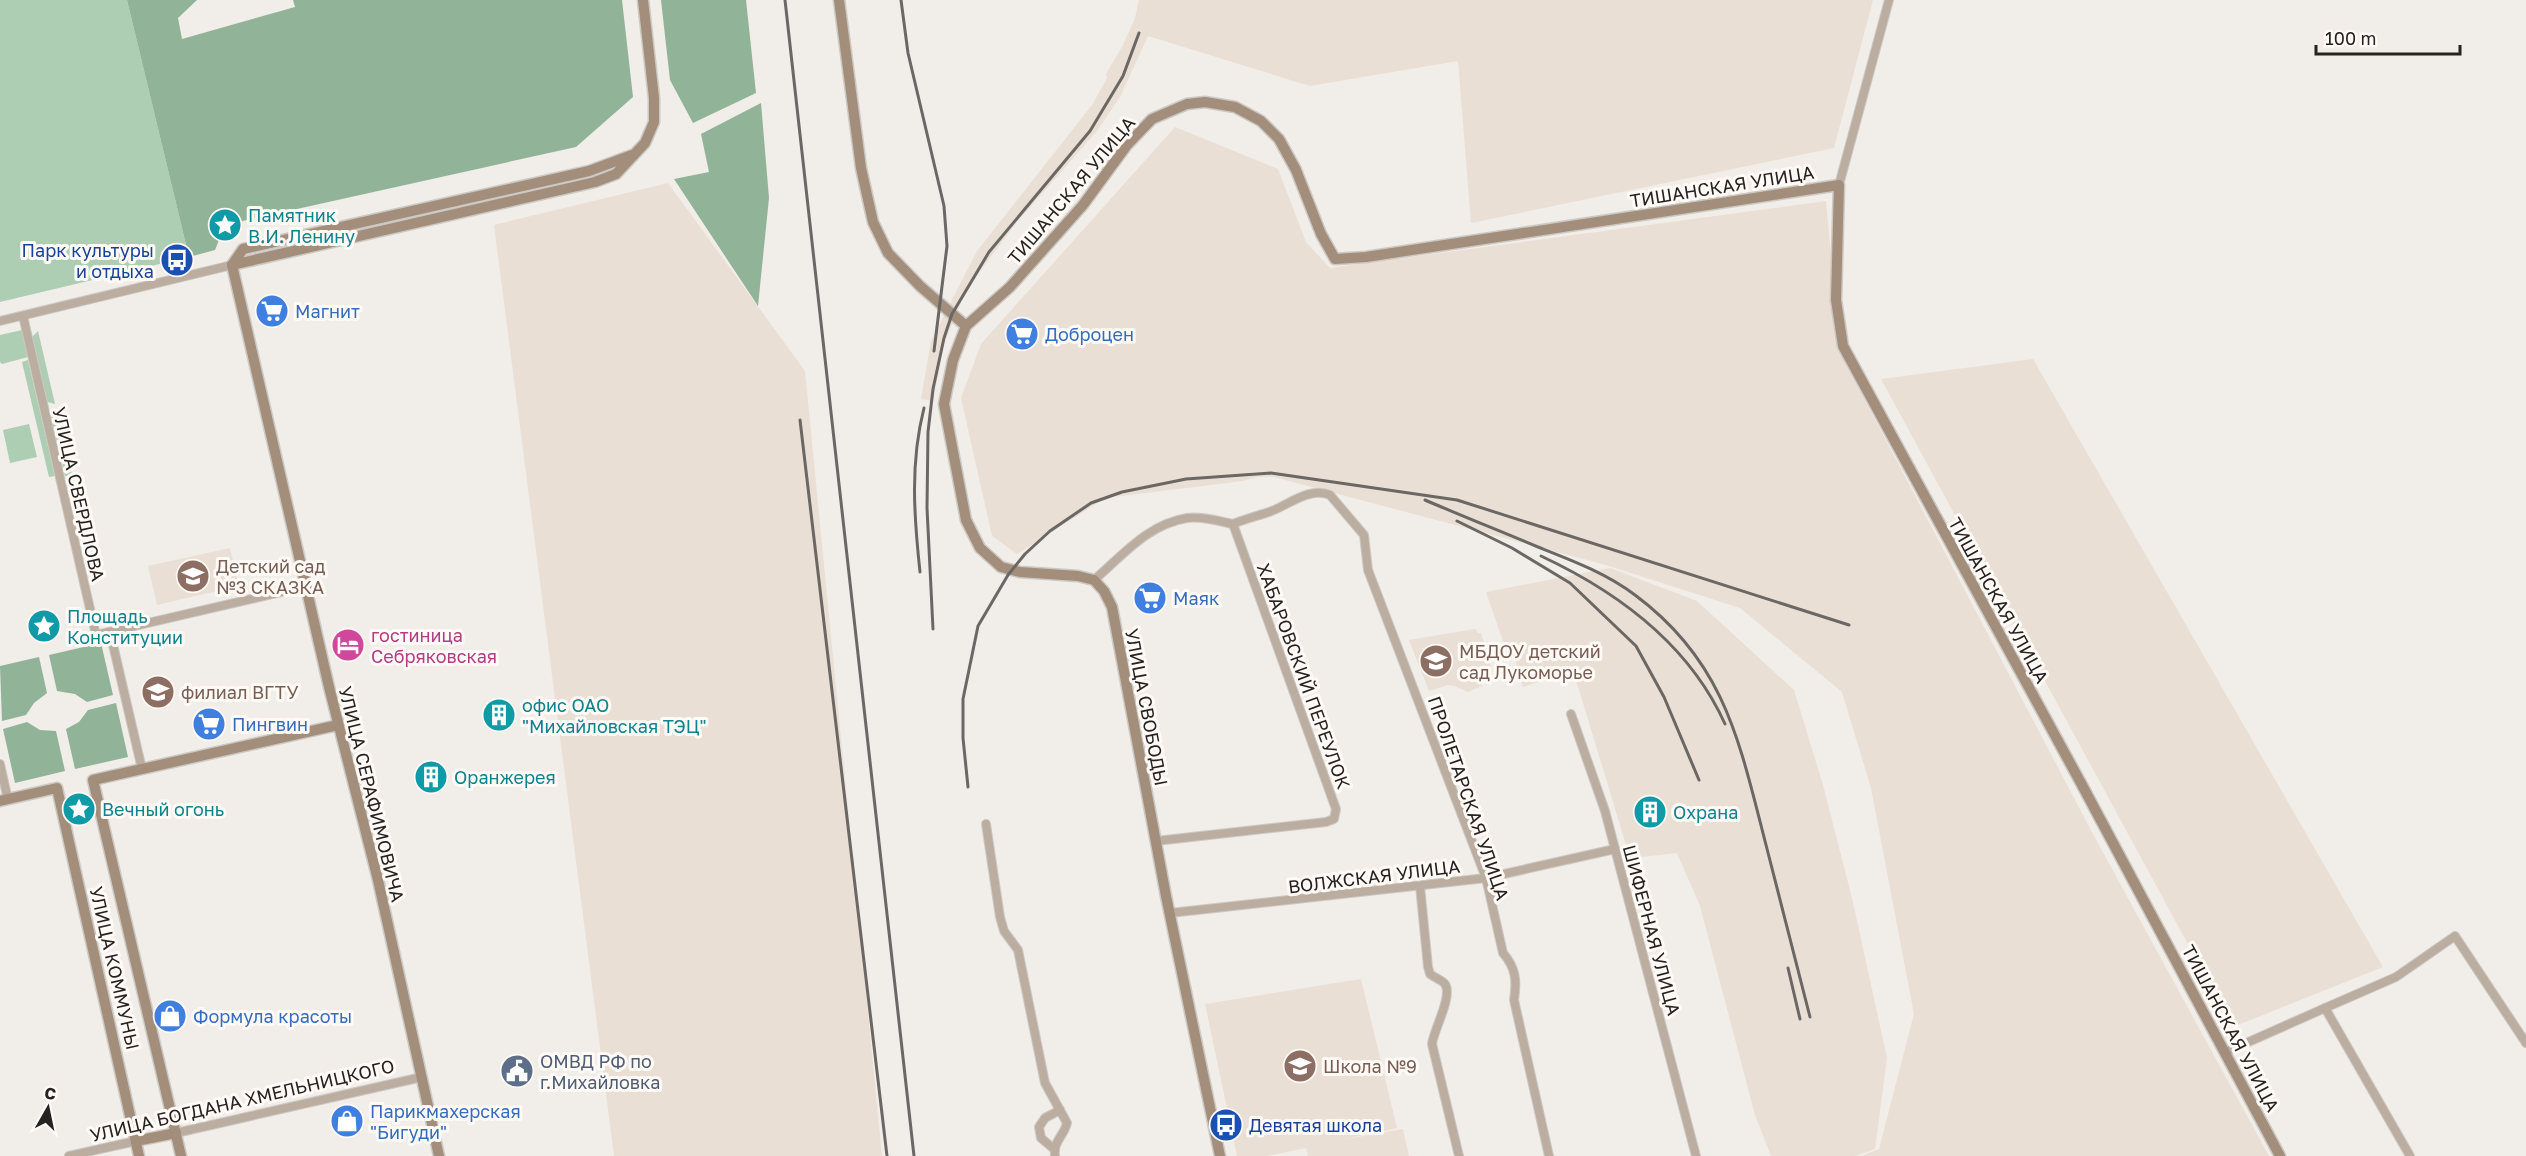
<svg xmlns="http://www.w3.org/2000/svg" width="2526" height="1156" font-family="'Golos Text',sans-serif">
<style>
.built{fill:#eadfd5}
.green{fill:#aeceb4}
.forest{fill:#91b398}
.lines{fill:none;stroke-linecap:round;stroke-linejoin:round}
.street-casing{stroke:#ccc9c4;stroke-width:10}
.secondary-casing{stroke:#ccc9c4;stroke-width:13}
.street{stroke:#bcada1;stroke-width:8}
.secondary{stroke:#a38e7b;stroke-width:10}
.rail{stroke:#6a6765;stroke-width:3}
.labels{text-anchor:middle;dominant-baseline:central;stroke-width:6;stroke-linejoin:round;paint-order:stroke}
.street-label{font-size:18px;fill:#252322;stroke:#fffaf5}
.culture-label{font-size:18px;fill:#0d838f;stroke:#fffaf5;text-anchor:start}
.transit-label{font-size:18px;fill:#164399;stroke:#fffaf5;text-anchor:end}
.shop-label{font-size:18px;fill:#366cbe;stroke:#fffaf5;text-anchor:start}
.education-label{font-size:18px;fill:#785e54;stroke:#fffaf5;text-anchor:start}
.hotel-label{font-size:18px;fill:#b23c85;stroke:#fffaf5;text-anchor:start}
.service-label{font-size:18px;fill:#4e5e75;stroke:#fffaf5;text-anchor:start}
</style>
<rect width="100%" height="100%" fill="#f1ede8"/>
<!-- built -->
<g class="built">
<polygon points="1139,0 1873,0 1834,148 1471,223 1458,61 1310,86 1148,36 1121,95 1098,130 1017,222 966,290 944,344 933,401 921,399 931,341 977,251 1092,105 1107,78 1106,74 1123,45 1135,18"/>
<polygon points="1175,127 1278,169 1306,242 1330,268 1826,201 1840,353 2094,836 2269,1156 1862,1156 1879,1149 1914,1014 1871,788 1842,692 1740,608 1606,565 1274,477 1258,477 1243,481 1105,498 1017,554 992,536 961,398 981,344"/>
<polygon points="668,183 805,371 882,1156 614,1156 494,225"/>
<polygon points="2033,359 2342,896 2383,967 2233,1027 1881,379"/>
<polygon points="230,548 239,586 157,605 148,566"/>
<polygon points="1610,568 1697,601 1794,690 1823,785 1852,898 1887,1058 1875,1149 1855,1156 1771,1156 1755,1115 1700,906 1677,853 1630,858 1573,670 1523,687 1512,649 1506,650 1486,592"/>
<polygon points="1475,629 1478,633 1481,633 1491,666 1476,672 1482,686 1468,692 1455,686 1448,685 1429,691 1409,640"/>
<polygon points="1361,979 1397,1128 1341,1140 1403,1129 1409,1156 1308,1156 1306,1148 1267,1156 1237,1156 1205,1004"/>
</g>
<!-- green -->
<g class="green">
<polygon points="0,0 127,0 189,257 0,302"/>
<polygon points="22,330 28,357 2,364 0,362 0,335"/>
<polygon points="38,331 55,404 47,402 32,337"/>
<polygon points="28,360 55,476 49,477 22,362"/>
<polygon points="58,413 72,475 65,476 51,417"/>
<polygon points="29,424 37,457 10,463 3,430"/>
</g>
<!-- forest -->
<g class="forest">
<polygon points="127,0 197,0 178,18 182,39 295,7 293,0 622,0 633,97 576,147 225,225 215,250 189,257"/>
<polygon points="661,0 746,0 756,93 693,123 670,80"/>
<polygon points="761,103 769,198 758,306 674,179 709,172 701,134"/>
<polygon points="101,643 113,695 87,702 75,694 57,691 49,655"/>
<polygon points="39,657 47,693 34,703 26,715 2,721 0,666"/>
<polygon points="116,703 128,757 75,769 66,729 79,722 88,710"/>
<polygon points="27,722 40,730 56,731 65,771 15,783 3,729"/>
</g>
<g class="lines">
<!-- street casing -->
<g class="street-casing">
<g id="street">
<polyline points="1839,185 1889,0"/>
<polyline points="23,316 96,635 307,586"/>
<polyline points="0,321 232,265"/>
<path d="M1233,524C1245,519 1257,516 1269,512C1287,506 1310,486 1330,495L1364,535L1368,570L1486,878L1503,953C1516,968 1517,981 1514,1000L1549,1156"/>
<path d="M1094,580C1122,556 1148,524 1187,518C1201,516 1219,521 1233,524L1336,809L1334,819L1326,822L1156,841"/>
<polyline points="110,632 142,769"/>
<polyline points="1571,714 1605,811 1696,1156"/>
<polyline points="0,764 8,800"/>
<path d="M986,824L1000,917L1004,931L1018,950L1045,1083L1067,1123C1064,1136 1053,1141 1055,1156"/>
<path d="M1420,886L1428,967L1430,974C1435,978 1442,980 1445,984C1453,996 1434,1029 1432,1044L1459,1156"/>
<polyline points="1170,913 1486,878 1615,849"/>
<polyline points="2325,1008 2396,977 2455,936 2526,1043"/>
<polyline points="2226,1052 2325,1008 2410,1156"/>
<polyline points="176,1133 422,1077"/>
<polyline points="1054,1149 1041,1138 1039,1127 1045,1118 1060,1110"/>
<polyline points="69,1156 136,1141"/>
</g>
</g>
<!-- secondary casing -->
<g class="secondary-casing">
<g id="secondary">
<polyline points="839,0 861,168 873,222 888,253 920,286 966,326"/>
<polyline points="232,265 329,687 378,880 439,1156"/>
<polyline points="232,265 595,182 616,174 645,143 654,122 654,98 643,0"/>
<polyline points="232,265 243,249 589,171 632,155"/>
<polyline points="0,801 57,788 139,1156"/>
<polyline points="136,1141 176,1133"/>
<polyline points="181,1156 93,780 338,725"/>
<polyline points="1220,1156 1166,896 1112,607 1104,591 1094,580 1078,576 1020,572 1001,567 980,548 966,520 944,404 953,360 966,326 1010,287 1083,205 1127,145 1152,119 1187,104 1205,102 1235,107 1261,121 1279,139 1296,170 1321,234 1335,259 1366,257 1839,185 1836,300 1843,346 2082,785 2280,1156"/>
</g>
</g>
<!-- street -->
<use href="#street" class="street"/>
<!-- secondary -->
<use href="#secondary" class="secondary"/>
<!-- rail -->
<g class="rail">
<polyline points="785,0 914,1156"/>
<polyline points="901,0 908,53 944,206 947,246 934,351"/>
<polyline points="800,420 887,1156"/>
<path d="M1425,500C1462,516 1500,531 1538,547C1571,560 1606,573 1635,595C1724,661 1739,740 1765,841C1780,899 1795,958 1810,1017"/>
<polyline points="1457,521 1512,548 1570,583 1636,646 1664,697 1699,780"/>
<path d="M1541,556C1618,592 1689,644 1725,724"/>
<path d="M920,572C914,516 910,463 924,408"/>
<polyline points="933,629 927,508 928,432 933,389 944,338 952,314 989,252 1090,131 1123,76 1139,33"/>
<polyline points="968,787 963,738 963,699 978,626 1008,575 1025,554 1050,531 1091,503 1122,492 1186,479 1271,473 1457,500 1849,625"/>
<polyline points="1788,968 1800,1019"/>
</g>
</g>
<!-- icons -->
<defs>
<g id="sight-disc" transform="scale(1.725)"><circle r="9.5" fill="#0f9aa8" stroke="#fffaf5"/><path d="M0-6L1.8-2.2L6-1.7L2.9 1.2L3.7 5.4L0 3.3L-3.7 5.4L-2.9 1.2L-6-1.7L-1.8-2.2Z" fill="#fff"/></g>
<g id="bus-disc" transform="scale(1.725)"><circle r="9.5" fill="#1a4fb4" stroke="#fffaf5"/><path d="M-5-6H5V4H4V6H2V4H-2V6H-4V4H-5ZM-3.5-4V0h7V-4ZM-3.5 1.2v1.5H-2V1.2ZM2 1.2v1.5H3.5V1.2Z" fill="#fff"/></g>
<g id="supermarket-disc" transform="scale(1.725)"><circle r="9.5" fill="#3f7fe0" stroke="#fffaf5"/><path d="M-6-5.5h2.5l.6 2H6L4.5 2H-2.5L-4.4-4H-6ZM-1.5 3.2a1.3 1.3 0 1 0 .1 0ZM3 3.2a1.3 1.3 0 1 0 .1 0Z" fill="#fff"/></g>
<g id="school-disc" transform="scale(1.725)"><circle r="9.5" fill="#8d6e63" stroke="#fffaf5"/><path d="M0-5L7-2L0 1L-7-2ZM-4 1L0 2.5L4 1V4Q0 6-4 4Z" fill="#fff"/></g>
<g id="hotel-disc" transform="scale(1.725)"><circle r="9.5" fill="#d1479c" stroke="#fffaf5"/><path d="M-6-4.5h1.5V1H6V5H4.5V3h-9V5H-6ZM-4 0a1.8 1.8 0 1 1 3.6 0ZM.5 0V-2.5h3Q6-2.5 6 0Z" fill="#fff"/></g>
<g id="university-disc" transform="scale(1.725)"><circle r="9.5" fill="#8d6e63" stroke="#fffaf5"/><path d="M0-5L7-2L0 1L-7-2ZM-4 1L0 2.5L4 1V4Q0 6-4 4Z" fill="#fff"/></g>
<g id="building-disc" transform="scale(1.725)"><circle r="9.5" fill="#0f9aa8" stroke="#fffaf5"/><path d="M-4-6H4V6H1V3H-1V6H-4ZM-2.5-4.3h1.7v1.8h-1.7ZM.8-4.3h1.7v1.8H.8ZM-2.5-1h1.7V.8h-1.7ZM.8-1h1.7V.8H.8Z" fill="#fff"/></g>
<g id="shop-disc" transform="scale(1.725)"><circle r="9.5" fill="#3f7fe0" stroke="#fffaf5"/><path d="M-5-2.5h2.3a2.7 3.5 0 0 1 5.4 0H5L5.5 6h-11ZM-1.5-2.5h3a1.5 2.3 0 0 0-3 0Z" fill="#fff"/></g>
<g id="civic-disc" transform="scale(1.725)"><circle r="9.5" fill="#5c6f8a" stroke="#fffaf5"/><path d="M-.6-6.5H3V-4.5H.6V-3L4-1V1h2V6H-6V1h2V-1L-.6-3ZM-1.2 2.5V6h2.4V2.5Z" fill="#fff"/></g>
</defs>
<g fill-rule="evenodd">
<use href="#sight-disc" x="225" y="225"/>
<use href="#bus-disc" x="177" y="260"/>
<use href="#supermarket-disc" x="272" y="311"/>
<use href="#supermarket-disc" x="1022" y="334"/>
<use href="#school-disc" x="193" y="576"/>
<use href="#supermarket-disc" x="1150" y="598"/>
<use href="#sight-disc" x="44" y="626"/>
<use href="#hotel-disc" x="348" y="645"/>
<use href="#school-disc" x="1436" y="661"/>
<use href="#university-disc" x="158" y="692"/>
<use href="#building-disc" x="499" y="715"/>
<use href="#supermarket-disc" x="209" y="724"/>
<use href="#building-disc" x="431" y="777"/>
<use href="#sight-disc" x="79" y="809"/>
<use href="#building-disc" x="1650" y="812"/>
<use href="#shop-disc" x="170" y="1016"/>
<use href="#school-disc" x="1300" y="1066"/>
<use href="#civic-disc" x="517" y="1071"/>
<use href="#shop-disc" x="347" y="1121"/>
<use href="#bus-disc" x="1226" y="1125"/>
</g>
<g class="labels">
<!-- street labels -->
<g class="street-label">
<text transform="translate(1722 186) rotate(-9)">ТИШАНСКАЯ УЛИЦА</text>
<text transform="translate(1071 190) rotate(-50)">ТИШАНСКАЯ УЛИЦА</text>
<text transform="translate(79 494) rotate(77)">УЛИЦА СВЕРДЛОВА</text>
<text transform="translate(1999 600) rotate(61)">ТИШАНСКАЯ УЛИЦА</text>
<text transform="translate(1304 676) rotate(70)">ХАБАРОВСКИЙ ПЕРЕУЛОК</text>
<text transform="translate(1147 707) rotate(79)">УЛИЦА СВОБОДЫ</text>
<text transform="translate(372 794) rotate(76)">УЛИЦА СЕРАФИМОВИЧА</text>
<text transform="translate(1469 798) rotate(71)">ПРОЛЕТАРСКАЯ УЛИЦА</text>
<text transform="translate(1374 876) rotate(-7)">ВОЛЖСКАЯ УЛИЦА</text>
<text transform="translate(1652 930) rotate(75)">ШИФЕРНАЯ УЛИЦА</text>
<text transform="translate(115 968) rotate(77)">УЛИЦА КОММУНЫ</text>
<text transform="translate(2231 1028) rotate(62)">ТИШАНСКАЯ УЛИЦА</text>
<text transform="translate(242 1100) rotate(-13)">УЛИЦА БОГДАНА ХМЕЛЬНИЦКОГО</text>
</g>
<!-- culture labels -->
<g class="culture-label">
<text x="248" y="215">Памятник<tspan x="248" dy="21">В.И. Ленину</tspan></text>
<text x="67" y="616">Площадь<tspan x="67" dy="21">Конституции</tspan></text>
<text x="522" y="705">офис ОАО<tspan x="522" dy="21">"Михайловская ТЭЦ"</tspan></text>
<text x="454" y="777">Оранжерея</text>
<text x="102" y="809">Вечный огонь</text>
<text x="1673" y="812">Охрана</text>
</g>
<!-- transit labels -->
<g class="transit-label">
<text x="154" y="250">Парк культуры<tspan x="154" dy="21">и отдыха</tspan></text>
<text x="1249" y="1125" text-anchor="start">Девятая школа</text>
</g>
<!-- shop labels -->
<g class="shop-label">
<text x="295" y="311">Магнит</text>
<text x="1045" y="334">Доброцен</text>
<text x="1173" y="598">Mаяк</text>
<text x="232" y="724">Пингвин</text>
<text x="193" y="1016">Формула красоты</text>
<text x="370" y="1111">Парикмахерская<tspan x="370" dy="21">"Бигуди"</tspan></text>
</g>
<!-- education labels -->
<g class="education-label">
<text x="216" y="566">Детский сад<tspan x="216" dy="21">№3 СКАЗКА</tspan></text>
<text x="1459" y="651">МБДОУ детский<tspan x="1459" dy="21">сад Лукоморье</tspan></text>
<text x="181" y="692">филиал ВГТУ</text>
<text x="1323" y="1066">Школа №9</text>
</g>
<!-- hotel labels -->
<g class="hotel-label">
<text x="371" y="635">гостиница<tspan x="371" dy="21">Себряковская</tspan></text>
</g>
<!-- service labels -->
<g class="service-label">
<text x="540" y="1061">ОМВД РФ по<tspan x="540" dy="21">г.Михайловка</tspan></text>
</g>
</g>
<!-- north arrow -->
<g transform="translate(48 1108) rotate(9)" stroke="#fffaf5" stroke-width="4.5" paint-order="stroke">
<path d="M0-4.5L10 22L0 15L-10 22Z" fill="#252322"/>
<text y="-9" font-size="16" font-weight="bold" text-anchor="middle" fill="#252322">С</text>
</g>
<!-- scale -->
<path d="M2316 45v9h144v-9" fill="none" stroke="#252322" stroke-width="3"/>
<text x="2325" y="45" font-size="18" fill="#252322" stroke="#fffaf5" stroke-width="4.5" paint-order="stroke">100 m</text>
</svg>
